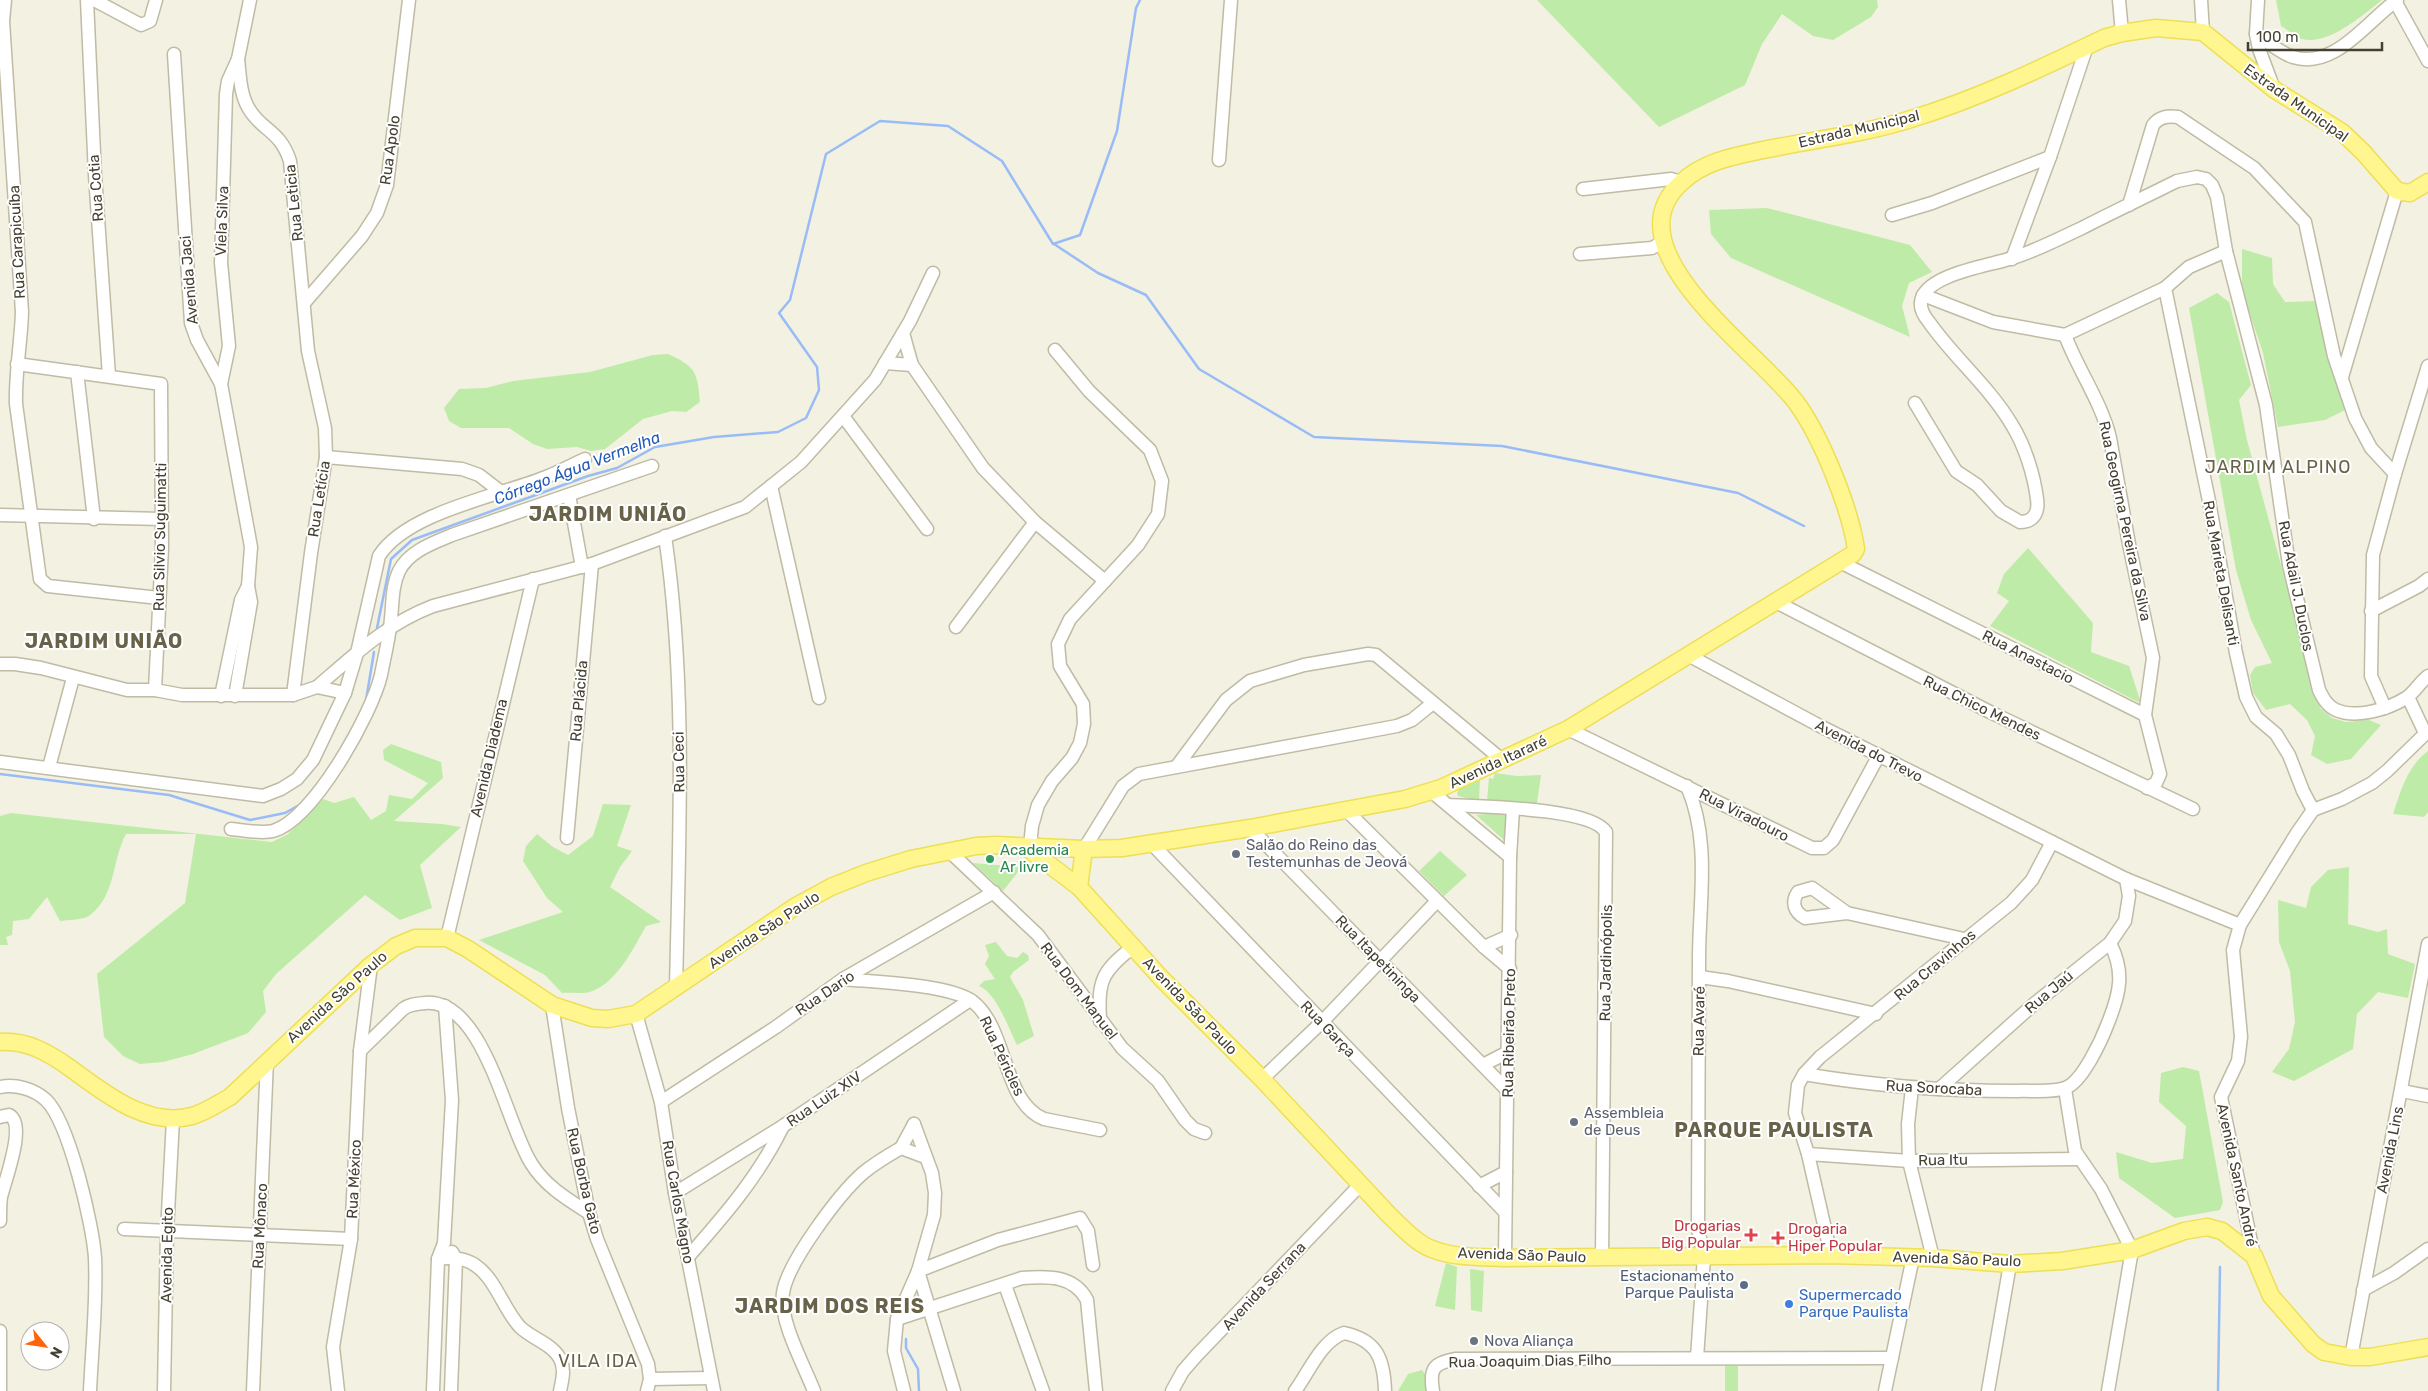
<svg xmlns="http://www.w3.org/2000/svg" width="2428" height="1391" font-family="Rubik,sans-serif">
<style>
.green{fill:#beeba7}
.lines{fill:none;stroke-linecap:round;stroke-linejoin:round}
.stream{stroke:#99bcf6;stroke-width:2.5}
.minor-casing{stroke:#bfbba4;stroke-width:15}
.major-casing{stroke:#eddf56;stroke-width:19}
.minor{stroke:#fff;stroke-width:12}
.major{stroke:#fff68f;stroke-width:16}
.worship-dot{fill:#6b7280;stroke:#fff;stroke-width:2}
.leisure-dot{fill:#2e9e5b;stroke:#fff;stroke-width:2}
.health-dot{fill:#e0444e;stroke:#fff;stroke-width:2}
.service-dot{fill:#5c6f8a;stroke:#fff;stroke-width:2}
.shop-dot{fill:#3f7fe0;stroke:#fff;stroke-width:2}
.labels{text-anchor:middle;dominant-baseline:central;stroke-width:4;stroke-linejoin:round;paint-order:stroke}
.street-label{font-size:15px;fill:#454132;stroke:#fff}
.worship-label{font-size:15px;fill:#5b616d;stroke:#fff;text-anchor:start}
.leisure-label{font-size:15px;fill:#27864d;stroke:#fff;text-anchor:start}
.health-label{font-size:15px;fill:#be3a42;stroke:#fff;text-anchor:end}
.service-label{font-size:15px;fill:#4e5e75;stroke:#fff;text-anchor:end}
.shop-label{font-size:15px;fill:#366cbe;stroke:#fff;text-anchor:start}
.water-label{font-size:16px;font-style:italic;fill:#245bb8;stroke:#fff}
.quarter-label{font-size:18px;letter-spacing:1px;fill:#686249;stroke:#fff}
.district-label{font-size:20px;font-weight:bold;letter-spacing:1px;fill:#686249;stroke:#fff}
</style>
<rect width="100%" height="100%" fill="#f3f1e2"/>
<!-- green -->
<g class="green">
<polygon points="1537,0 1877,0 1878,7 1871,17 1833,40 1813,36 1782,14 1762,44 1745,85 1659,127"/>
<path d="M2276,0H2382C2363,15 2328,46 2302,39C2295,37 2287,29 2281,26Z"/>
<polygon points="1767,208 1910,245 1932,272 1909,283 1902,306 1910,337 1731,258 1711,234 1709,210"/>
<polygon points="2242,249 2272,258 2273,284 2285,302 2315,301 2345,410 2325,420 2278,427 2263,353 2242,290"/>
<polygon points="2217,293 2229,302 2251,385 2239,400 2247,440 2320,708 2332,718 2346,722 2369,720 2381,725 2351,759 2327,764 2311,755 2315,736 2307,720 2290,704 2266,710 2253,693 2250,675 2255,667 2272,663 2251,620 2236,570 2189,308"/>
<path d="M668,354C696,367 697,371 700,402L686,412L672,411L643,419L605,449L591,451L577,447L547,449L533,444L509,428H461L449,421L444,408L459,389L486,388L513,381L590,372L653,355Z"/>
<polygon points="2028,548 2093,623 2091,652 2129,666 2140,700 2138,702 1990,626 2009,601 1997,593 2004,574"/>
<path d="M391,744L441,762L443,778L394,821L442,824L461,827L420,865L432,908L400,920L365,895L276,974L263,991L266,1012L248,1033L193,1054L163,1062L140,1064L123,1056L104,1037L97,974L185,903L196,834H126C112,859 116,896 90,915C84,920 68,920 60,921L47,897L29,919L13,921L12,935L6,937L8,945H0V816L11,813L272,842L288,834L323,799L334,803L354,797L371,820L386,811L389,795L412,799L428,783L384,760L383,750Z"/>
<path d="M2428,751V812L2424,817L2393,814C2401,790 2407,767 2428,751Z"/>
<polygon points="1495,773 1517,776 1541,775 1537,803 1487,801 1489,778 1493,779"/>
<polygon points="1480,778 1479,801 1458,796 1457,793 1461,786"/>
<path d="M603,804L631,805L617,846L632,851L620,867L610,887L661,922L646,926C633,949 617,983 590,992C582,994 570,992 562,993L545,975L479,940L563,912L547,898L523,861L526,846L537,834L553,847L568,855L593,836Z"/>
<polygon points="1508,812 1504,840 1476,815"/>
<polygon points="1440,851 1467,875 1444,896 1419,871"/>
<polygon points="973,863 1022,867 1003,891"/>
<polygon points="2349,867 2348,924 2378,932 2387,929 2388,954 2415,964 2408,998 2378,992 2357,1014 2353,1049 2294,1081 2272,1072 2289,1049 2295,1022 2290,971 2279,942 2278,900 2306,908 2311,887 2328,870"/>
<path d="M996,942L1007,956L1017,958L1023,952L1028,955L1029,960L1013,972L1010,977L1023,1000L1034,1036L1017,1045C1009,1029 996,992 979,986L984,981L995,979L985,964L989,956L985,945Z"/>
<polygon points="2183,1067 2199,1071 2223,1202 2220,1210 2175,1218 2119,1178 2116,1152 2152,1163 2183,1159 2186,1126 2159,1102 2161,1073"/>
<polygon points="1446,1263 1457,1267 1455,1310 1435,1306"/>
<polygon points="1470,1269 1484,1271 1482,1312 1471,1310"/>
<rect x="1725" y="1366" width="13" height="25"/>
<polygon points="1422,1370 1427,1377 1432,1391 1398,1391 1408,1374"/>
</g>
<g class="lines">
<!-- stream -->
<g class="stream">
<polyline points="1054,244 1098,273 1146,295 1199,369 1314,437 1502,446 1738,493 1804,526"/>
<polyline points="377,628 391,559 412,540 588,476 617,468 655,447 714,437 778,432 806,418 819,390 817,367 779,313 790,300 826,154 880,121 948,126 1002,161 1053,244 1080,235 1117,131 1136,8 1140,0"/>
<polyline points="366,700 374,652"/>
<polyline points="0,774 169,795 250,820 285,813 301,804"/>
<polyline points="906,1339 906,1348 918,1369 919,1391"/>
<polyline points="2218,1391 2220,1267"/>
</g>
<!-- minor casing -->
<g class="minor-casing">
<g id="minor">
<path d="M5,0L3,21L22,312C21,343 15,373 16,404L40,579L48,586L159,598"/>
<polyline points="87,0 95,175 109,376"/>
<polyline points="94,0 141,25 150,21 156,0"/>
<polyline points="2119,0 2122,33"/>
<polyline points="2201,0 2203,32"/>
<polyline points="2258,0 2256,34 2259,49 2274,89"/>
<polyline points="2395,1 2428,61"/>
<path d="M2256,34C2267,41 2280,53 2293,57C2335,70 2367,21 2397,0"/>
<polyline points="174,54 191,323 197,340 221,384 251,547 248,586 251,602 235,696"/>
<path d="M238,59C240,76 240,94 249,109C262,131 280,130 290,161L308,351L325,428L326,457L311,553L293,695"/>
<polyline points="1219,160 1231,0"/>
<polyline points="1583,189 1671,179 1681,182"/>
<path d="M2129,205L2153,125C2160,116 2168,116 2178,117L2254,168L2305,222L2334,356L2355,418L2371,448L2395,474"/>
<polyline points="1892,215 1932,203 2050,157"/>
<polyline points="1580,254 1652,248 1663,242"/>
<polyline points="2012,259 2050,157 2087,46"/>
<polyline points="2165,288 2209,501 2236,653 2246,697 2256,717 2276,734 2289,755 2303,791 2313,810"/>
<polyline points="1923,295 1993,322 2065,335"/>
<polyline points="304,303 362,236 377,213 387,185 409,0"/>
<path d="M2065,335C2078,370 2101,401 2110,438L2129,544L2153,658L2145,715"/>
<polyline points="2065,335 2165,288 2189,267 2226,251"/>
<polyline points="885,363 912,365 903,333"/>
<polyline points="17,364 161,384 162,548 155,690"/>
<polyline points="912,365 983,468 1035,522 1105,581"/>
<polyline points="77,372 94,519"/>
<polyline points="2342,377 2397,191"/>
<polyline points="221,384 229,346 221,263 226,94 228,81 238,59 250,0"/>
<path d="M1915,403L1956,471L1977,485L2001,511L2020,522C2034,522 2039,512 2037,499C2034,475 2025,446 2012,425C1989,386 1954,358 1929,322C1924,316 1920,309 1921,302C1924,275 1987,266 2009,259C2034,252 2058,239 2082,228C2113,212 2145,197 2177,181L2197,177L2206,179L2212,185L2217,197L2226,251L2266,405L2289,565L2319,690C2323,698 2327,706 2336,710C2357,719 2388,709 2406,698C2414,693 2420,682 2428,676"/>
<polyline points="843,416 927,529"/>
<polyline points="326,457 462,469 479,475 501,492"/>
<polyline points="771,486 819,698"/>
<polyline points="569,495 582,567"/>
<polyline points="0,515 162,519"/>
<path d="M665,536C687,686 679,838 676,989"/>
<polyline points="1840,562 2145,715 2160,774 2156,783 2147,788"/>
<polyline points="1774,601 1990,712 2193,809"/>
<polyline points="2371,611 2419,586 2428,579"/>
<polyline points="956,627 1035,522"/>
<polyline points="1688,655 1820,726 2126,879 2240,925"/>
<path d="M0,664H15L41,668L127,690H155L182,695H293L317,687C354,655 386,624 433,606L592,564L745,507L801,462L875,380L910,321L933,273"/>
<polyline points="317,687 345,693"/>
<polyline points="221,696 241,600 248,586"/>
<polyline points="2408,697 2425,733"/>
<polyline points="2385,708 2371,676 2373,555 2395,474 2428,366"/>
<polyline points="1568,729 1812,848 1824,848 1833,840 1879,755"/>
<path d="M0,762L263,796L281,789L297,779L313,760L345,693L357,653L379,556C407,512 499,496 546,477C559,472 572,465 585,459"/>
<polyline points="1177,766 1226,700 1250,681 1304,665 1368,654 1376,655 1501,759"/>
<polyline points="49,767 73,678"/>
<path d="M1687,786C1711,841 1699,901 1699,959C1699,1049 1699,1139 1698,1229L1704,1257L1697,1358"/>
<polyline points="1432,792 1510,857"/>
<path d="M1448,805C1480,807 1590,807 1606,832L1602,1258"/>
<polyline points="1346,810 1484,947 1510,969"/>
<polyline points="1250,828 1507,1090"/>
<path d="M231,829C244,830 260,834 273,831C313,820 372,714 381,675C384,659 388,643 390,627C393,608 391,588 399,571C409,551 433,543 452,535L652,466"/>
<polyline points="567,838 592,564"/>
<polyline points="1152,844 1505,1212"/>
<polyline points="1030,847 1032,826 1038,805 1052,781 1072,758 1080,743 1084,724 1083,704 1060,666 1058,644 1070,619 1138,545 1158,514 1162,481 1150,450 1089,391 1055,350"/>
<polyline points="1084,849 1123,786 1139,774 1397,726 1412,720 1433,703"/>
<polyline points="949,851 1038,935 1122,1048 1158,1081 1185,1120 1194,1129 1205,1133"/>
<path d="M1847,913L1812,888L1798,892C1791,902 1794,912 1805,918L1847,913L1964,939"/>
<polyline points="447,938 533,579"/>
<polyline points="1484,947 1511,935"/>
<polyline points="1700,977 1728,981 1876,1014"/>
<path d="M843,979C874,982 948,984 972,1001C1008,1028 1002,1102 1044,1119L1100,1130"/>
<polyline points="552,1005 568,1108 589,1213 597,1239 648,1364 650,1379 647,1391"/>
<polyline points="636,1014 661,1102 675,1193 714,1391"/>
<path d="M1100,1021C1098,981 1101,972 1133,947"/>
<path d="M360,1051L403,1009C410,1004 416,1004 425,1003C484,998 506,1124 531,1163C545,1186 567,1199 589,1213"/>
<polyline points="1483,1065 1508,1052"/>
<path d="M1804,1074C1874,1086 1944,1091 2016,1091C2029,1090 2053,1093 2065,1088C2082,1083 2102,1039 2108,1023C2120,993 2125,972 2110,943"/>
<polyline points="1262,1079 1322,1022 1437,901"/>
<path d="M0,1087C16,1084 34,1089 46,1100C69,1122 93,1225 95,1258C97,1302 92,1347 90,1391"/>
<polyline points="1912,1088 1908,1124 1909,1161 1933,1258"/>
<polyline points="1939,1089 2034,1004 2110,943 2125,921 2129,896 2126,879"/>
<polyline points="2065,1089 2075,1151 2101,1189 2132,1250 2108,1391"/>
<polyline points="2402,1091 2428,1096"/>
<polyline points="661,1102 776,1027 843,979 994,892"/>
<path d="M0,1117L9,1115C27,1124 5,1180 1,1197C0,1204 0,1213 0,1221"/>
<polyline points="901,1148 914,1124"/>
<polyline points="1808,1154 1909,1161 2079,1159"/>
<polyline points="1479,1186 1506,1172"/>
<polyline points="675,1193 783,1126 970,1000"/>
<polyline points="124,1229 351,1239"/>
<polyline points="1831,1255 1808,1154 1795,1113 1798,1085 1804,1074 1820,1057 2011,903 2032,880 2052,842"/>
<polyline points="2254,1256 2221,1097 2238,1061 2241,1037 2233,950 2240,925 2297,833 2313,810 2342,799 2372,783 2387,771 2428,731"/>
<path d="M688,1257C724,1216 759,1176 783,1126"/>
<polyline points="1505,1258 1510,857 1513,809"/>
<path d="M438,1259C450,1257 465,1258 475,1265C496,1279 503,1309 520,1327C532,1339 554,1344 561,1361C565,1371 562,1381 560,1391"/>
<polyline points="918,1271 998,1240 1080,1218 1088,1231 1093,1265"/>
<polyline points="918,1271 954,1391"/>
<polyline points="1005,1285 1043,1391"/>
<polyline points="2363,1290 2394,1273 2428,1249"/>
<path d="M897,1319L1022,1278C1047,1276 1074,1275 1087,1300L1096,1391"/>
<polyline points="0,1331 0,1391"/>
<polyline points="2351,1357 2428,944"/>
<polyline points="650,1379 711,1378"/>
<polyline points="164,1391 167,1232 173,1119"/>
<polyline points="253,1391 267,1060"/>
<polyline points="338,1391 333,1347 351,1239 360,1051 371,965"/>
<polyline points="433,1391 438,1259 444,1243 452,1100 445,1006"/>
<polyline points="451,1391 456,1259 452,1252"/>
<path d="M814,1391C804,1365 779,1321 783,1293C787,1263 840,1193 863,1173C875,1163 887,1156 901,1148L925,1157"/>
<polyline points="904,1391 894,1351 897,1319 918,1271 934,1215 935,1193 932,1173 914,1124"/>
<polyline points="1172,1391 1183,1371 1197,1355 1361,1184"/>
<path d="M1295,1391C1309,1372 1321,1341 1344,1333C1377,1340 1384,1359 1385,1391"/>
<path d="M1433,1391C1429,1368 1434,1363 1456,1359L1892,1358"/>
<polyline points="1885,1391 1913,1257"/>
<polyline points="1988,1391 2010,1264"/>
</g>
</g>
<!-- major casing -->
<g class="major-casing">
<g id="major">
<path d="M1026,847L1079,887L1161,978L1262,1079L1390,1216C1402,1227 1416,1243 1432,1249C1454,1258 1482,1257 1505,1258L1831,1255L1933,1258L2010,1264L2062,1261L2132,1250L2184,1231L2207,1227L2222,1231L2254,1256L2271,1296L2313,1344L2324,1352L2351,1357H2370L2428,1347"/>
<polyline points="1079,887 1084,849"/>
<path d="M0,1042C27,1040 49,1053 70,1068C104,1093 147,1128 192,1116C206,1112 217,1104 230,1097L371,965L396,946L415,938H447L468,949L552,1005L592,1018L608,1019L636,1014L796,906L831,887L866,873L911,859L976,846L996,845L1084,849L1122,848L1250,828L1405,799L1441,788L1568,729L1853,554L1856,549C1850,508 1822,439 1798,405C1764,355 1605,250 1682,182C1704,161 1735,156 1763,150C1813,140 1863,134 1911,119C1977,99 2042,68 2104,38L2122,33L2156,28L2203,32L2275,90L2342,132L2363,152L2397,191L2410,193L2428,182"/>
</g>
</g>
<!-- minor -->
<use href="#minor" class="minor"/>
<!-- major -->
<use href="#major" class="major"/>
</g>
<!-- markers -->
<g class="worship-dot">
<circle cx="1236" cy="854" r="5"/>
<circle cx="1574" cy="1122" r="5"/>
<circle cx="1474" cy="1341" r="5"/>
</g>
<circle class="leisure-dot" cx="990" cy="859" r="5"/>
<g class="health-dot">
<path d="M1748.5 1227.5h5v5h5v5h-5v5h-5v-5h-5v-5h5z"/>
<path d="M1775.5 1230.5h5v5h5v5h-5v5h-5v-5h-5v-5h5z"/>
</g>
<circle class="service-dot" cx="1744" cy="1285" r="5"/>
<circle class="shop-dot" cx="1789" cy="1304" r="5"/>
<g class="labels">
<!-- street labels -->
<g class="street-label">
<text transform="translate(2296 103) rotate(35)">Estrada Municipal</text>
<text transform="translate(1859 129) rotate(-13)">Estrada Municipal</text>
<text transform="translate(390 150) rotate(-82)">Rua Apolo</text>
<text transform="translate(96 188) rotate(-94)">Rua Cotia</text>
<text transform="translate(294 203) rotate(-96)">Rua Leticia</text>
<text transform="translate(222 221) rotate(-88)">Viela Silva</text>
<text transform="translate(17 242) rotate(-93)">Rua Carapicuíba</text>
<text transform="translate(189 280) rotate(-95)">Avenida Jaci</text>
<text transform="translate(319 499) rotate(-81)">Rua Letícia</text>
<text transform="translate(2125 521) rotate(78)">Rua Geogirna Pereira da Silva</text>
<text transform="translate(160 537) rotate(-89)">Rua Silvio Suguimatti</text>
<text transform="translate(2221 573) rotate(80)">Rua Marieta Delisanti</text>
<text transform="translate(2296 586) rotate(79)">Rua Adail J. Duclos</text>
<text transform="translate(2028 657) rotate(27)">Rua Anastacio</text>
<text transform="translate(579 701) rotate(-85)">Rua Plácida</text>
<text transform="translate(1982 708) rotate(26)">Rua Chico Mendes</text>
<text transform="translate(1869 751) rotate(27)">Avenida do Trevo</text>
<text transform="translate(489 758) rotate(-77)">Avenida Diadema</text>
<text transform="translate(679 762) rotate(-91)">Rua Ceci</text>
<text transform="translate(1498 762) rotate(-25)">Avenida Itararé</text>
<text transform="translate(1744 815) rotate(27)">Rua Viradouro</text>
<text transform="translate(764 930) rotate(-33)">Avenida São Paulo</text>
<text transform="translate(1378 959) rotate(46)">Rua Itapetininga</text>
<text transform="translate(1606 963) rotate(-89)">Rua Jardinópolis</text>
<text transform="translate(1935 965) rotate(-40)">Rua Cravinhos</text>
<text transform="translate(1079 991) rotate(53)">Rua Dom Manuel</text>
<text transform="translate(2049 992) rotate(-40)">Rua Jaú</text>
<text transform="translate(825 993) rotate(-34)">Rua Dario</text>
<text transform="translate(337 997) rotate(-42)">Avenida São Paulo</text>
<text transform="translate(1190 1006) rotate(46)">Avenida São Paulo</text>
<text transform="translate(1699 1021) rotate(-89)">Rua Avaré</text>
<text transform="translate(1328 1029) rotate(46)">Rua Garça</text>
<text transform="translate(1509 1033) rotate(-89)">Rua Ribeirão Preto</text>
<text transform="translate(1002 1056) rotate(65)">Rua Péricles</text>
<text transform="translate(1934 1088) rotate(3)">Rua Sorocaba</text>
<text transform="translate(824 1099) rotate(-34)">Rua Luiz XIV</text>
<text transform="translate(2390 1150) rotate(-79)">Avenida Lins</text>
<text transform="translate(1943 1160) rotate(-1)">Rua Itu</text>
<text transform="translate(2237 1175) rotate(78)">Avenida Santo André</text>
<text transform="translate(354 1179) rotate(-87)">Rua México</text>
<text transform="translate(584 1181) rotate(77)">Rua Borba Gato</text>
<text transform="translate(678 1202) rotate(80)">Rua Carlos Magno</text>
<text transform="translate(260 1226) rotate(-87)">Rua Mônaco</text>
<text transform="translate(167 1255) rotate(-89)">Avenida Egito</text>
<text transform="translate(1522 1255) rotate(2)">Avenida São Paulo</text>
<text transform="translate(1957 1259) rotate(2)">Avenida São Paulo</text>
<text transform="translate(1264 1286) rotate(-47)">Avenida Serrana</text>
<text transform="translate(1530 1361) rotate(-1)">Rua Joaquim Dias Filho</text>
</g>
<!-- worship labels -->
<g class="worship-label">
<text x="1246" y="845">Salão do Reino das<tspan x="1246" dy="17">Testemunhas de Jeová</tspan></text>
<text x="1584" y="1113">Assembleia<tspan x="1584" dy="17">de Deus</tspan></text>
<text x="1484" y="1341">Nova Aliança</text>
</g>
<!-- leisure labels -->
<g class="leisure-label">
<text x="1000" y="850">Academia<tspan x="1000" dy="17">Ar livre</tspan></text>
</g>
<!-- health labels -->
<g class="health-label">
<text x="1741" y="1226">Drogarias<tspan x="1741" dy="17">Big Popular</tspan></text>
<text x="1788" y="1229" text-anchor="start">Drogaria<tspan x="1788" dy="17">Hiper Popular</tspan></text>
</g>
<!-- service labels -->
<g class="service-label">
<text x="1734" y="1276">Estacionamento<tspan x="1734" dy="17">Parque Paulista</tspan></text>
</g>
<!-- shop labels -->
<g class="shop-label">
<text x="1799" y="1295">Supermercado<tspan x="1799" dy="17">Parque Paulista</tspan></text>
</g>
<!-- water labels -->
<g class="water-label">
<text transform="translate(577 468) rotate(-21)">Córrego Água Vermelha</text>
</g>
<!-- quarter labels -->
<g class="quarter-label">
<text x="2278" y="467">JARDIM ALPINO</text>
<text x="598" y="1361">VILA IDA</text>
</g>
<!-- district labels -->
<g class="district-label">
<text x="608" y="514">JARDIM UNIÃO</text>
<text x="104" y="641">JARDIM UNIÃO</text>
<text x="1774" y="1130">PARQUE PAULISTA</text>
<text x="830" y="1306">JARDIM DOS REIS</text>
</g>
</g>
<!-- north arrow -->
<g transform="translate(45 1346) rotate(120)"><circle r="24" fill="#ffffff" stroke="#b5b3ad"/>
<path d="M0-4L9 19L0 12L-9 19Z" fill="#ff640d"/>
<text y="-8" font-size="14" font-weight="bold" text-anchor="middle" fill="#454132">N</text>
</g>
<!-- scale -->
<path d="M2248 42v8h134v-8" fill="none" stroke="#454132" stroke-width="2.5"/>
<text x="2256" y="42" font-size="15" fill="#454132" stroke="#ffffff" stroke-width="4" paint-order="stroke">100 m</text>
</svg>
